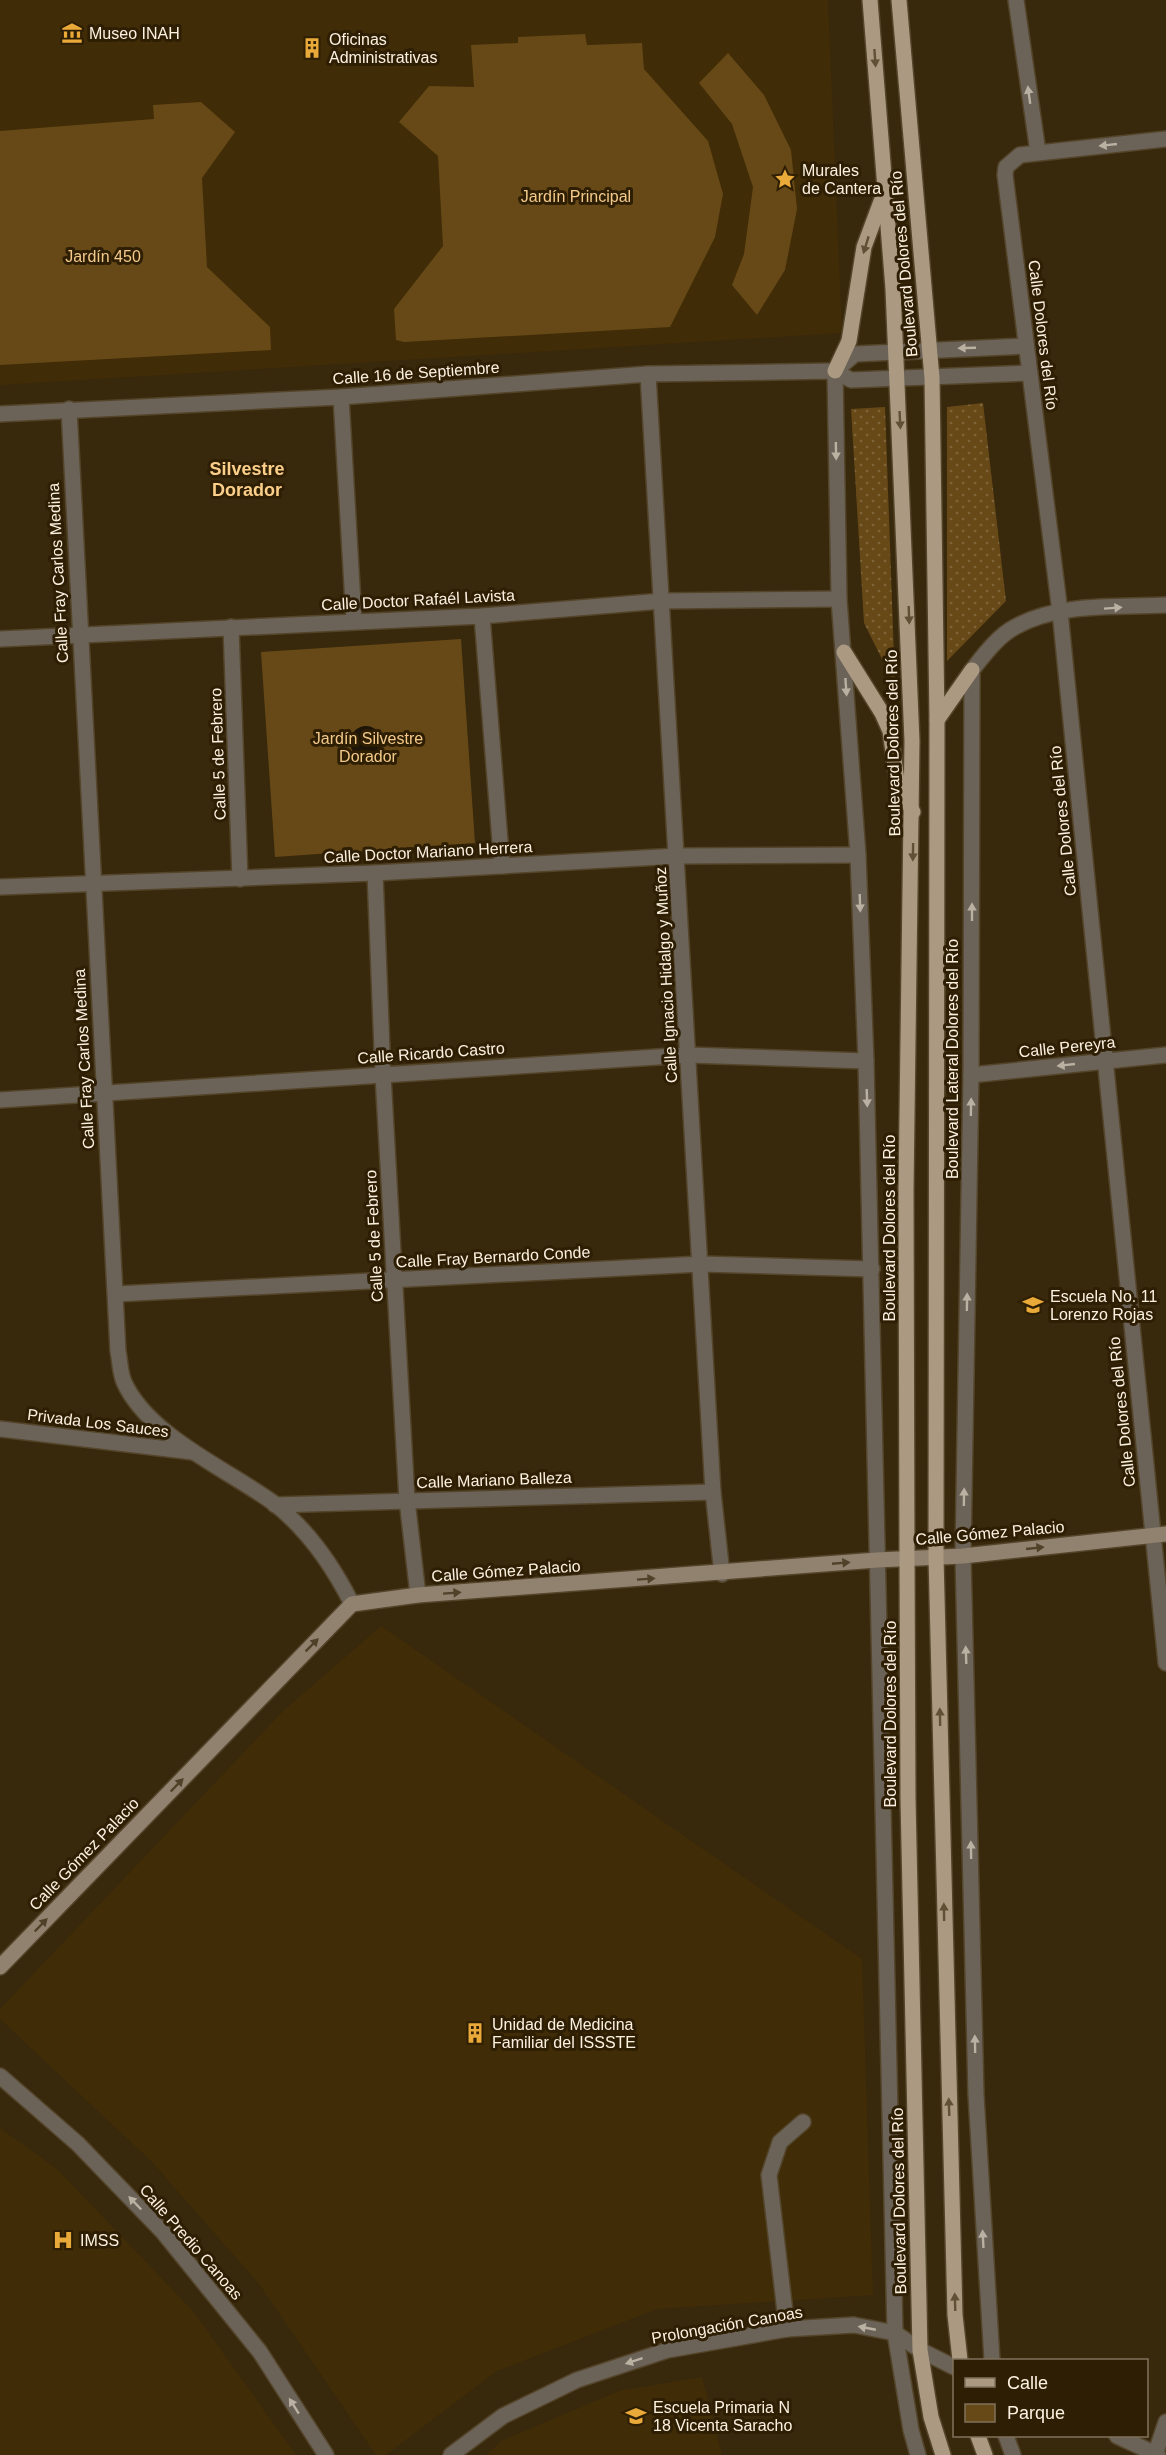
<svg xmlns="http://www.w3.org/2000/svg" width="1166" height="2455" font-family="Arial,sans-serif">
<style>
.built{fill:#402c07}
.grass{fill:url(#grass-dots)}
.park{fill:#674917}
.water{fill:#1d1509}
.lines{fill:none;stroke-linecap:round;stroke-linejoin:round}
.street-casing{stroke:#53442a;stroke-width:18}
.secondary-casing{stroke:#53442a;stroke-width:18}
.primary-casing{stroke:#53442a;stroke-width:18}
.street{stroke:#6b6357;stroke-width:15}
.secondary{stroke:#90826f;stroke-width:15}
.primary{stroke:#ab9a81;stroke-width:15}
.oneway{fill:#605035}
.oneway2{fill:#bbb1a3}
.oneway3{fill:#504129}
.labels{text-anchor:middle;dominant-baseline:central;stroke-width:6;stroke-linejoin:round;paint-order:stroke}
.poi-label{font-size:16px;fill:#fcf1e1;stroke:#2e1e03;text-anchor:start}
.park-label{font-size:16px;fill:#f4ca8b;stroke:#2e1e03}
.street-label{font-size:16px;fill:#fcf1e1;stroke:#2e1e03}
.neighbourhood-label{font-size:18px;font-weight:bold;fill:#fbce89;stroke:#2e1e03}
</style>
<defs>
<pattern id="grass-dots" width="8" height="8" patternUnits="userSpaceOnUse" patternTransform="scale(1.5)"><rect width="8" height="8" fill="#674917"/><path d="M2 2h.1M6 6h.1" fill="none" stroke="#7e6438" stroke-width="1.8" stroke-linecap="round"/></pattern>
</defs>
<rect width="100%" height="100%" fill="#38280c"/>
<!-- built -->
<g class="built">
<polygon points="0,0 828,0 842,333 0,385"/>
<polygon points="381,1626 862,1959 873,2295 657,2309 497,2371 386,2455 376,2455 259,2284 152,2162 0,2019 0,2009 283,1711"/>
<polygon points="0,2128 57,2169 193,2311 296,2455 0,2455"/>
<polygon points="702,2377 722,2455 486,2455 501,2441 619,2391"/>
</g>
<!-- grass -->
<g class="grass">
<polygon points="983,403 1006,601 947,661 947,407"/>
<polygon points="885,407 895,685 864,623 851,409"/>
</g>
<!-- park -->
<g class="park">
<polygon points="585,34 587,45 642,43 644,69 708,141 723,194 715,237 670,327 404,342 396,340 394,309 443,246 438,156 399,122 429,86 474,87 471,45 518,43 518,37"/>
<polygon points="728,53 764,95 791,150 797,209 785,270 757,315 732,285 744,254 753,187 732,124 699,83"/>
<polygon points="201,102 235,132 202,178 207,267 270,327 271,350 0,365 0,131 154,119 153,105"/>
<polygon points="461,639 475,843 275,857 261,652"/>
</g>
<!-- water -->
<circle class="water" cx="366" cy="742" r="16"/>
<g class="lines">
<!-- street casing -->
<g class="street-casing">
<g id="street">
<polyline points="1016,0 1038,152"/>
<polyline points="1166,139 1020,155 1006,167 1005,175 1060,612 1166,1663"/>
<polyline points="835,371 839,599 858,855 866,1061 895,2333 911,2430 918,2455"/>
<polyline points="835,371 855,354 1026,346"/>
<polyline points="648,374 713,1492 722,1574"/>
<polyline points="341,397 354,621"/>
<path d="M69,409L118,1351C120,1361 120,1373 124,1382C148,1436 229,1470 275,1504C309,1531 333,1566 352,1604"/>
<polyline points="0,414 341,397 648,374 835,371 851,380 1029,373"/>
<polyline points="482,616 502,866"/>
<polyline points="231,627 240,879"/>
<polyline points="0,639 482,616 662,601 839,599"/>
<polyline points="375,873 383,1075 407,1500 418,1595"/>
<polyline points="0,887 375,873 678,856 858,855"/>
<polyline points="971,1075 1166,1055"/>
<polyline points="0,1100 688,1055 866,1061"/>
<polyline points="116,1294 701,1264 872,1269"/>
<polyline points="0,1429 193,1452"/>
<polyline points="275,1505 713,1492"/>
<polyline points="0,2076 78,2144 163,2232 260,2352 326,2455"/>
<polyline points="787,2329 769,2175 780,2142 803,2122"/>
<path d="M992,2360L976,2095L963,1556L971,1075L972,670C984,655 998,636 1015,627C1059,602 1117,608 1166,605"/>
<polyline points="1006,2436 1013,2455"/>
<polyline points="1117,2436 1158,2455"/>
<polyline points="451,2455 503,2416 577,2380 668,2350 787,2329 854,2325 895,2333 920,2350 954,2367"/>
<polyline points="1155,2455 1166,2422"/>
</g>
</g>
<!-- secondary casing -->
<g class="secondary-casing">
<polyline id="secondary" points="0,1967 352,1604 418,1595 877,1560 963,1556 1166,1534"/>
</g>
<!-- primary casing -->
<g class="primary-casing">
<g id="primary">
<polyline points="870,0 893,289 912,741 906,1190 907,1558 908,1799 920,2350 931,2417 943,2455"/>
<polyline points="899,0 932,378 937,720 936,1557 955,2315 960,2360"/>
<polyline points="835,371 849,341 864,247 883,196"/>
<polyline points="844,652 882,713 890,731 897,780 913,812"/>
<polyline points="937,720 972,670"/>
<polyline points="978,2436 985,2455"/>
</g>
</g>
<!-- street -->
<use href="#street" class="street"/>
<!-- secondary -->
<use href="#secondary" class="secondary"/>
<!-- primary -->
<use href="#primary" class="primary"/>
</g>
<!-- one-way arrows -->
<defs><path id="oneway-solid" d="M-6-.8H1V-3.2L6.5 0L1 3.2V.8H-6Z" transform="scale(1.5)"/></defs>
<g class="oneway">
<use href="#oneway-solid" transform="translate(875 58) rotate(86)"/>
<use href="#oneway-solid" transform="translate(866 245) rotate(107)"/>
<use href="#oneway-solid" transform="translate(900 420) rotate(87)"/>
<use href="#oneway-solid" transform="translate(909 615) rotate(88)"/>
<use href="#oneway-solid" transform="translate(913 852) rotate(91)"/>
<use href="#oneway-solid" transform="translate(940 1717) rotate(-91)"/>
<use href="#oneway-solid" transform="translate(944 1912) rotate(-91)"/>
<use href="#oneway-solid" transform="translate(949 2107) rotate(-92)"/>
<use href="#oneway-solid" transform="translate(955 2302) rotate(-92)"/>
</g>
<g class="oneway2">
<use href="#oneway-solid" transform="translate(1029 95) rotate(-98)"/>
<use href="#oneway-solid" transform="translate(1108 145) rotate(174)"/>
<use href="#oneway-solid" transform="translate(967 348) rotate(178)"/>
<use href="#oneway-solid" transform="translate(836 451) rotate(89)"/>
<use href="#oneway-solid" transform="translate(1113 608) rotate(-4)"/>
<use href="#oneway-solid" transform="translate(846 687) rotate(86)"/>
<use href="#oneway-solid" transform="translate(860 903) rotate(88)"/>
<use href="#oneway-solid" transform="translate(972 912) rotate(-90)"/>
<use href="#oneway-solid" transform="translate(1066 1065) rotate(174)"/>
<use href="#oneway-solid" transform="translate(867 1098) rotate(88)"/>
<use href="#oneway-solid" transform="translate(971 1107) rotate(-89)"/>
<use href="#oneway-solid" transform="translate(967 1302) rotate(-89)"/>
<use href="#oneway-solid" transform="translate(964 1497) rotate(-89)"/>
<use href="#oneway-solid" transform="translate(966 1655) rotate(-92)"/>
<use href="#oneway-solid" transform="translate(971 1850) rotate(-91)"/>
<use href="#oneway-solid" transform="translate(975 2044) rotate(-91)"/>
<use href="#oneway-solid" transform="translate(135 2203) rotate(-134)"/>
<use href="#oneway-solid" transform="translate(983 2239) rotate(-93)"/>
<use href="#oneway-solid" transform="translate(867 2328) rotate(-169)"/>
<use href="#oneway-solid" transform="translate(634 2361) rotate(162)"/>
<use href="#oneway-solid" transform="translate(294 2406) rotate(-122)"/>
</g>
<g class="oneway3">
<use href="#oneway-solid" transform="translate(1035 1548) rotate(-6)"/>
<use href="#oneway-solid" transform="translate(841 1563) rotate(-5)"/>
<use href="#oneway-solid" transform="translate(646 1579) rotate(-4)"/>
<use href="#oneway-solid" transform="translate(452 1593) rotate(-4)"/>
<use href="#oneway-solid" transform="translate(312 1645) rotate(-45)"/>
<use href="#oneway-solid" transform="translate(177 1785) rotate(-46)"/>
<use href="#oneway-solid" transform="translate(41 1925) rotate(-46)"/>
</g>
<!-- icons -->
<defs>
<g id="museum-bare" transform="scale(1.62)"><path d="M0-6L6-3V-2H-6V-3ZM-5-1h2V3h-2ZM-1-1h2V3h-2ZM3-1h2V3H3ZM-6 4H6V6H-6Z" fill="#eaaa39" stroke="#2e1e03" stroke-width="2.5" paint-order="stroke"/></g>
<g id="building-bare" transform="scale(1.62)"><path d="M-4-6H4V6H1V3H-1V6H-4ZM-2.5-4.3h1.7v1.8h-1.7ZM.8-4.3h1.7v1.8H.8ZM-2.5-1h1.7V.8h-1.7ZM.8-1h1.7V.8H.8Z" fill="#eaaa39" stroke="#2e1e03" stroke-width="2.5" paint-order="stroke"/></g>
<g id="sight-bare" transform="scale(1.62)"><path d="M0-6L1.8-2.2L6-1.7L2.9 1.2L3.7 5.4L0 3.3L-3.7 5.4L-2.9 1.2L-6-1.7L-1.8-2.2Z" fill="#eaaa39" stroke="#2e1e03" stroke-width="2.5" paint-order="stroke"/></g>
<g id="school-bare" transform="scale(1.62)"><path d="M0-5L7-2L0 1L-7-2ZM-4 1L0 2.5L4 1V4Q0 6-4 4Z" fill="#eaaa39" stroke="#2e1e03" stroke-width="2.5" paint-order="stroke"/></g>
<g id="hospital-bare" transform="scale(1.62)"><path d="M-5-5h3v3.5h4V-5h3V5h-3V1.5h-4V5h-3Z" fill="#eaaa39" stroke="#2e1e03" stroke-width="2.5" paint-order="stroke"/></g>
</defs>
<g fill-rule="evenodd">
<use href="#museum-bare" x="72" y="33"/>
<use href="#building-bare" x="312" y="48"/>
<use href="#sight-bare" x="785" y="179"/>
<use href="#school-bare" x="1033" y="1305"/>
<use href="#building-bare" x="475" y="2033"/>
<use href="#hospital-bare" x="63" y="2240"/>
<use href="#school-bare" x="636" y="2416"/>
</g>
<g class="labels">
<!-- poi labels -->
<g class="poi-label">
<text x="89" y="33">Museo INAH</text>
<text x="329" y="39">Oficinas<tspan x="329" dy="18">Administrativas</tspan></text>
<text x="802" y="170">Murales<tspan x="802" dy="18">de Cantera</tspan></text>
<text x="1050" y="1296">Escuela No. 11<tspan x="1050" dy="18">Lorenzo Rojas</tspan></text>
<text x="492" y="2024">Unidad de Medicina<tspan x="492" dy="18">Familiar del ISSSTE</tspan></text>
<text x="80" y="2240">IMSS</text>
<text x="653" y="2407">Escuela Primaria N<tspan x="653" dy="18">18 Vicenta Saracho</tspan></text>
</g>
<!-- park labels -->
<g class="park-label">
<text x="576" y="196">Jardín Principal</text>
<text x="103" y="256">Jardín 450</text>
<text x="368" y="738">Jardín Silvestre<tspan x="368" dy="18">Dorador</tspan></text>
</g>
<!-- street labels -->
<g class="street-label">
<text transform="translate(904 264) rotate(-95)">Boulevard Dolores del Río</text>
<text transform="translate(1043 335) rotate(83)">Calle Dolores del Río</text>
<text transform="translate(416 373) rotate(-4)">Calle 16 de Septiembre</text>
<text transform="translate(58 573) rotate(-93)">Calle Fray Carlos Medina</text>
<text transform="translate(418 600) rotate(-3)">Calle Doctor Rafaél Lavista</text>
<text transform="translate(893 743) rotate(-91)">Boulevard Dolores del Río</text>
<text transform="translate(218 754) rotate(-92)">Calle 5 de Febrero</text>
<text transform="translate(1063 821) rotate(-96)">Calle Dolores del Río</text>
<text transform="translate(428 852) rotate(-3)">Calle Doctor Mariano Herrera</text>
<text transform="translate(666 975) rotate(-93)">Calle Ignacio Hidalgo y Muñoz</text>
<text transform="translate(1067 1047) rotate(-6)">Calle Pereyra</text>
<text transform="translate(431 1053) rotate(-4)">Calle Ricardo Castro</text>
<text transform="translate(84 1059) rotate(-93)">Calle Fray Carlos Medina</text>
<text transform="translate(952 1059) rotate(-90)">Boulevard Lateral Dolores del Río</text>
<text transform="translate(889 1228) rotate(-90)">Boulevard Dolores del Río</text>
<text transform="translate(374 1236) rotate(-93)">Calle 5 de Febrero</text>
<text transform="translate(493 1257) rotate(-3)">Calle Fray Bernardo Conde</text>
<text transform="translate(1122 1412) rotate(-96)">Calle Dolores del Río</text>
<text transform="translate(98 1423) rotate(7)">Privada Los Sauces</text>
<text transform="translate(494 1480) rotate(-2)">Calle Mariano Balleza</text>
<text transform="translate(990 1533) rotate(-5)">Calle Gómez Palacio</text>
<text transform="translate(506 1571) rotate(-4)">Calle Gómez Palacio</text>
<text transform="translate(890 1714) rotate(-90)">Boulevard Dolores del Río</text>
<text transform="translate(84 1854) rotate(-46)">Calle Gómez Palacio</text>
<text transform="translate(899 2201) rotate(-91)">Boulevard Dolores del Río</text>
<text transform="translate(191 2242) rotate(49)">Calle Predio Canoas</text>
<text transform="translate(727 2325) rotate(-10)">Prolongación Canoas</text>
</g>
<!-- neighbourhood labels -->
<g class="neighbourhood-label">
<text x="247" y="469">Silvestre<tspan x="247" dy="21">Dorador</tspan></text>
</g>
</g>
<!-- legend -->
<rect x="953" y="2359" width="195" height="78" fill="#2e1e03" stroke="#80725c" stroke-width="1.5"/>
<rect x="965" y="2378" width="30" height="9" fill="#ab9a81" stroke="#80725c" stroke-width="1.5"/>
<text x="1007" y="2389" font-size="18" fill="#fcf1e1">Calle</text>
<rect x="965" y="2404" width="30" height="18" fill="#674917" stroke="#80725c" stroke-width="1.5"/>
<text x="1007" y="2419" font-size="18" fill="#fcf1e1">Parque</text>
</svg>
